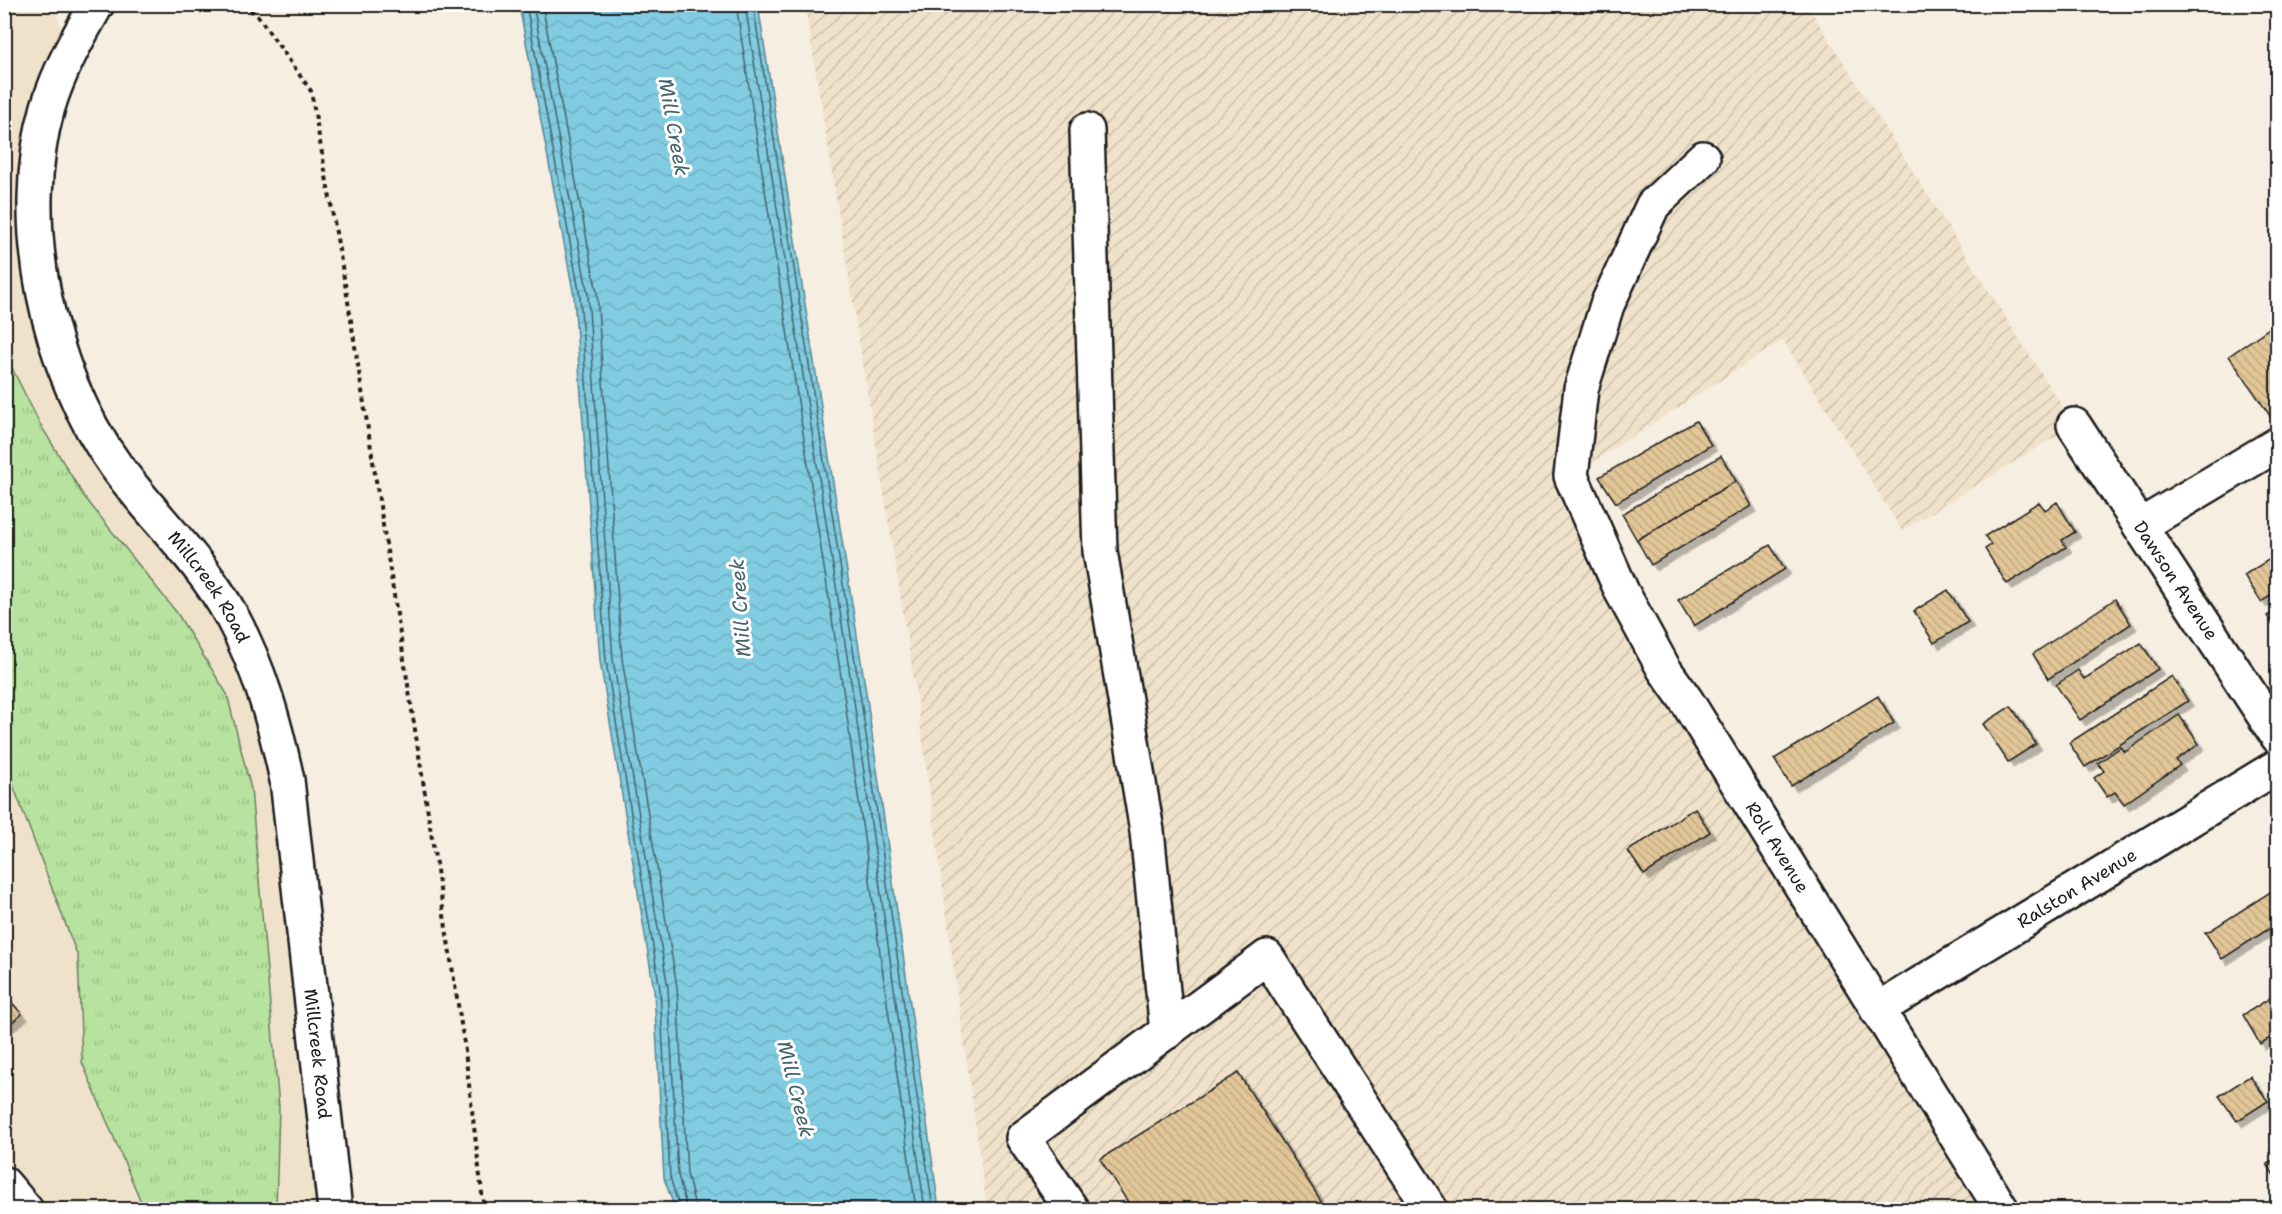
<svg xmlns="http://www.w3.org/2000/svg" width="2282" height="1214" font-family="'Shantell Sans',sans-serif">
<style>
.built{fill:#f0e2ca}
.industrial{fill:url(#industrial-furrows)}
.grass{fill:url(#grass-tufts);stroke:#6a7f5e;stroke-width:1.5}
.water{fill:url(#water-waves);stroke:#598692;stroke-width:1.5}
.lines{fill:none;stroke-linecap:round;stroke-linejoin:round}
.shore{stroke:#44626b;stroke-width:1.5}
.building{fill:url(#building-back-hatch);stroke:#1c1c1c;stroke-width:1.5;filter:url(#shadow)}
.minor-casing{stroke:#1c1c1c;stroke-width:38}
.path{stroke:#1c1c1c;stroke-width:4;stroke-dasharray:4.5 4.5;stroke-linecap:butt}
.minor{stroke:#fff;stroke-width:33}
.labels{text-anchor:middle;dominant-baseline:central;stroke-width:6;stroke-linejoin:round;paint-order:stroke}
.street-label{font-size:18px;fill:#1c1c1c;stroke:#fff}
.water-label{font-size:20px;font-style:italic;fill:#44626b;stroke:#fff}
</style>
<defs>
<pattern id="industrial-furrows" width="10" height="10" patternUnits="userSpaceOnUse" patternTransform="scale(1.5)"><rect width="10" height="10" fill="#f0e2ca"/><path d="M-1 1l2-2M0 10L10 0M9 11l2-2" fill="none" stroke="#cdc1ad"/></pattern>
<pattern id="grass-tufts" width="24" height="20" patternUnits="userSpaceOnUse" patternTransform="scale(1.5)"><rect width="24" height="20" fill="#b7e29f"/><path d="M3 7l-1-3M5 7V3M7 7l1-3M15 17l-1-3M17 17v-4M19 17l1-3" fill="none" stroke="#9dc188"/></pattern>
<pattern id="water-waves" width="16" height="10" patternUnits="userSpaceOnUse" patternTransform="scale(1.5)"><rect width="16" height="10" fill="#81cce1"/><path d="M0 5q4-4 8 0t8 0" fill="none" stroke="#6fafc0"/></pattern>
<pattern id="building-back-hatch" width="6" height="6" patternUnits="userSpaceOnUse" patternTransform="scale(1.5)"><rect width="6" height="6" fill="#e2c697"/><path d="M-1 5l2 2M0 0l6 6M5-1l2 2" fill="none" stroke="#c1aa82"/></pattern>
<filter id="shadow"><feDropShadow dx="5.5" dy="5.5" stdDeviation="0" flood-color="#0004"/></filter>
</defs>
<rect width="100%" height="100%" fill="#f6eee0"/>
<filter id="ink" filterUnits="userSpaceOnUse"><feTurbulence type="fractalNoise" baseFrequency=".0167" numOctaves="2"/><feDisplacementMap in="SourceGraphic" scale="12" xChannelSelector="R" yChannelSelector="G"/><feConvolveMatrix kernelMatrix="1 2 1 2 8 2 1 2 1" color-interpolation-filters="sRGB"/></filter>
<g filter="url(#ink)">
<!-- built -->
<polygon class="built" points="54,4 69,53 38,162 63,366 256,669 335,1209 5,1210 4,5"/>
<!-- industrial -->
<polygon class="industrial" points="805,5 1807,5 2074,425 1902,531 1783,340 1571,476 1622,592 2002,1209 987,1209 916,693"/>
<!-- grass -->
<polygon class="grass" points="5,354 40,424 83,495 177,613 227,694 251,789 279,1107 276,1209 144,1209 82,1062 78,957 5,764"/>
<!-- water -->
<polygon class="water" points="519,5 758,5 867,699 939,1209 675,1209 664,1178 654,990 600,661 574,296"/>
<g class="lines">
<!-- shore -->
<g class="shore">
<polyline points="526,4 580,296 606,661 660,989 670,1177 680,1210"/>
<polyline points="533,4 588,295 613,660 668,988 678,1175 687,1210"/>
<polyline points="542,4 597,293 622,659 677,987 687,1174 696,1210"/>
<polyline points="736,4 845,702 916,1210"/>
<polyline points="745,4 854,701 925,1210"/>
<polyline points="753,4 861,700 933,1210"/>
</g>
</g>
<!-- building -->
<g class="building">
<polygon points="2278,322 2278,426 2277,426 2229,356"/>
<polygon points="1696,421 1711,445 1616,503 1599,477"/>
<polygon points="1721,456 1736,481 1637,540 1622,514"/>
<polygon points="1736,481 1751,506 1651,565 1637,540"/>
<polygon points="2039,502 2045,510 2057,502 2075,532 2062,540 2066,547 2007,584 1985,549 1991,545 1985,536"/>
<polygon points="1770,545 1785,569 1694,626 1678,600"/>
<polygon points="2278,554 2278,591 2261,602 2244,575"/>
<polygon points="1948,590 1968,622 1934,643 1914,611"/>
<polygon points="2115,599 2131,624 2048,679 2033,654"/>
<polygon points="2278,609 2278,633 2267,616"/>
<polygon points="2141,643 2158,669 2080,720 2056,685 2078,670 2084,679"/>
<polygon points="2172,676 2188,701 2085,767 2069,743"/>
<polygon points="1878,696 1894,723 1791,786 1774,759"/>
<polygon points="2011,706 2036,744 2008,762 1983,724"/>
<polygon points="2179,715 2199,744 2176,760 2180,765 2124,804 2115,792 2107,797 2094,778 2104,771 2098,763 2121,747 2125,752"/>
<polygon points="1695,808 1710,832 1644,875 1628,851"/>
<polygon points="2278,887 2278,923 2222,959 2205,932 2208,932"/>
<polygon points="2278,993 2278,1033 2260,1044 2243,1015"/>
<polygon points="4,994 22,1014 4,1029"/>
<polygon points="1238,1073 1327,1210 1133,1210 1100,1159"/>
<polygon points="2250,1076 2268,1101 2237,1121 2219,1096"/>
<polygon points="2278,1157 2278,1182 2267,1164"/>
</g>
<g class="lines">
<!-- minor casing -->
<g class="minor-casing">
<g id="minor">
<path id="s1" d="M97,4C78,37 59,70 48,107C15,220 47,371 116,466C154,518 201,560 232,617C260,669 275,723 287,780L335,1210"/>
<polyline points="1087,130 1100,551 1147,831 1167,1032"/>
<path id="s2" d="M1703,158L1653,205L1607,305L1581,389L1571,476L1622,592L1664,669L1686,700L2002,1210"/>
<path id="s3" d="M2074,425L2278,737"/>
<polyline points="2140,526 2278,444"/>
<path id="s4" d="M1877,1010L2278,766"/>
<polyline points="4,1184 26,1210"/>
<polyline points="1072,1210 1023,1138 1267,957 1431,1210"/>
</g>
</g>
<!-- path -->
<polyline class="path" points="243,4 258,16 311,91 347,295 464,1043 484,1210"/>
<!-- minor -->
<use href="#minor" class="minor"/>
</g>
</g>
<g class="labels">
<!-- street labels -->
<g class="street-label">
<text stroke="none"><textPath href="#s3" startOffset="186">Dawson Avenue</textPath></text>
<text stroke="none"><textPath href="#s1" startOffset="644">Millcreek Road</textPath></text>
<text stroke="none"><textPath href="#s2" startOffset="780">Roll Avenue</textPath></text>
<text stroke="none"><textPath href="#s4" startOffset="234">Ralston Avenue</textPath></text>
<text stroke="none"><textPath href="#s1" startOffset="1130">Millcreek Road</textPath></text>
</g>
<!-- water labels -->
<g class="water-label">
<text transform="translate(674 127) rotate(80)">Mill Creek</text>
<text transform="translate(740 608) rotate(-94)">Mill Creek</text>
<text transform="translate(796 1089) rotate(76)">Mill Creek</text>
</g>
</g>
<!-- margin -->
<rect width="2282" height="1214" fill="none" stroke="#fff" stroke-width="24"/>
<rect x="12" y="12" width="2258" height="1190" fill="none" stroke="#1c1c1c" stroke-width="2" filter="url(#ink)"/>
</svg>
